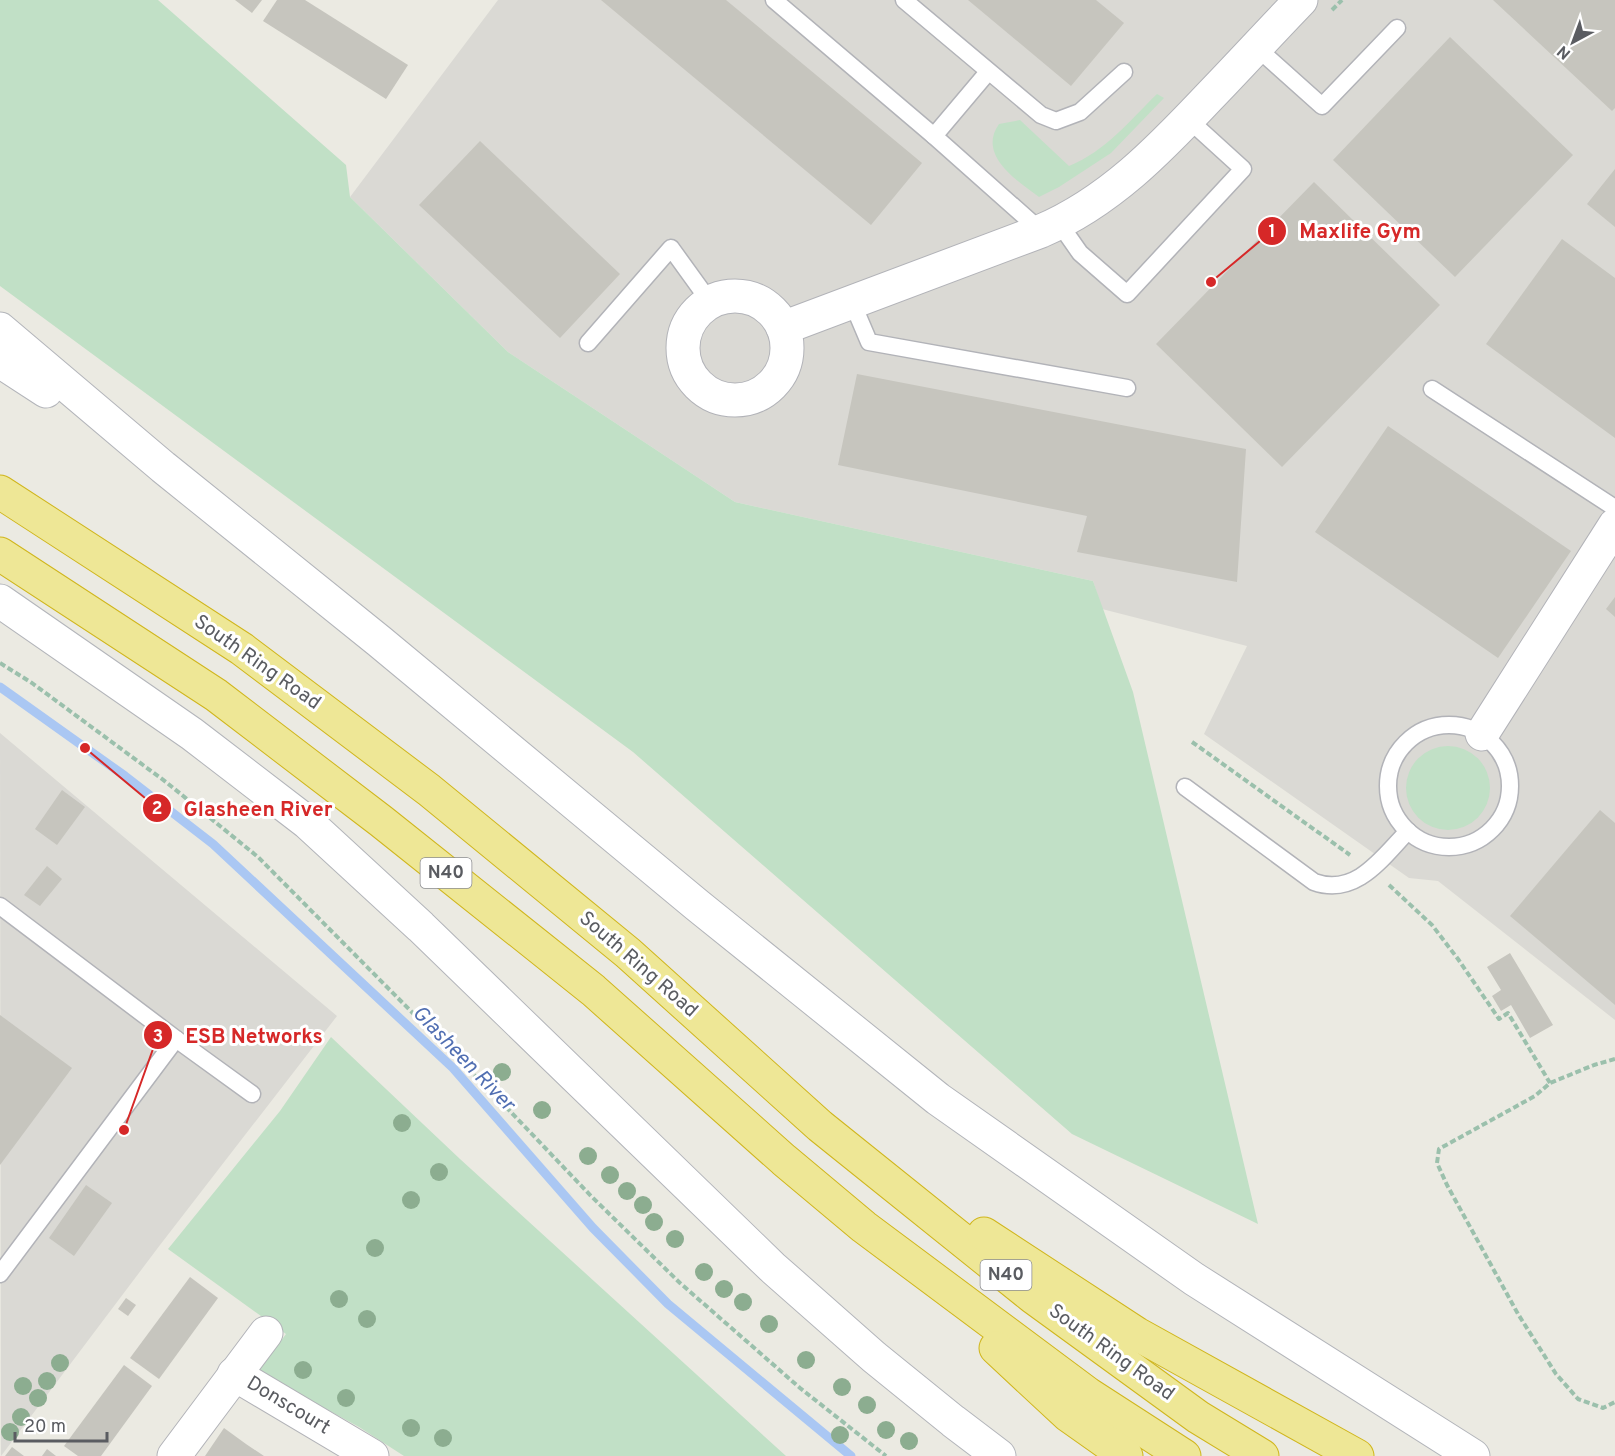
<svg xmlns="http://www.w3.org/2000/svg" width="1615" height="1456" font-family="Overpass,sans-serif">
<style>
.industrial{fill:#dad9d4}
.green{fill:#c1e0c6}
.lines{fill:none;stroke-linecap:round;stroke-linejoin:round}
.stream{stroke:#aac7f3;stroke-width:9}
.building{fill:#c6c5be}
.lane-casing{stroke:#b2b3b8;stroke-width:19}
.street-casing{stroke:#b2b3b8;stroke-width:35}
.secondary-casing{stroke:#b3b5ba;stroke-width:35}
.highway-casing{stroke:#d0b61d;stroke-width:35}
.path{stroke:#9bc0ac;stroke-width:4;stroke-dasharray:6 3;stroke-linecap:butt}
.lane{stroke:#fff;stroke-width:16}
.street{stroke:#fff;stroke-width:33}
.secondary{stroke:#fff;stroke-width:33}
.highway{stroke:#eee796;stroke-width:33}
.tree{fill:#8cad90}
.labels{text-anchor:middle;dominant-baseline:central;stroke-width:6;stroke-linejoin:round;paint-order:stroke}
.shield{fill:#fff;stroke:#8c8d90;stroke-width:1.5}
.shield-label{font-size:18px;font-weight:bold;fill:#5a5c61}
.street-label{font-size:20px;fill:#5a5c61;stroke:#fff}
.water-label{font-size:21px;font-style:italic;fill:#516fb2;stroke:#fff}
.leader{fill:none;stroke:#d62828;stroke-width:2}
.callout-dot{fill:#d62828;stroke:#fff;stroke-width:2}
.mark-label{font-size:18px;text-anchor:middle;font-weight:bold;fill:#fff}
.callout-label{font-size:21px;text-anchor:middle;font-weight:bold;fill:#d62828;stroke:#fff;stroke-width:6;stroke-linejoin:round;paint-order:stroke}
</style>
<rect width="100%" height="100%" fill="#ebeae2"/>
<!-- industrial -->
<g class="industrial">
<polygon points="498,0 1615,0 1615,1020 1438,881 1409,878 1204,734 1247,646 1102,609 1093,581 735,502 508,352 350,197"/>
<polygon points="0,733 337,1016 160,1245 1,1456"/>
</g>
<!-- green -->
<g class="green">
<polygon points="0,0 158,0 346,165 350,197 508,352 735,502 1093,581 1133,692 1258,1224 1072,1134 633,752 0,286"/>
<path d="M1157,94L1164,98L1111,153L1059,187L1039,197C1017,181 977,155 999,124L1020,120L1069,166C1106,151 1129,121 1157,94Z"/>
<circle cx="1448" cy="788" r="42"/>
<polygon points="331,1037 460,1159 786,1456 404,1456 359,1427 258,1372 286,1334 168,1249 280,1111"/>
</g>
<g class="lines">
<!-- stream -->
<polyline class="stream" points="0,687 125,776 213,844 453,1068 593,1228 668,1304 851,1456"/>
</g>
<!-- building -->
<g class="building">
<polygon points="235,0 262,0 252,13"/>
<polygon points="277,0 305,0 408,65 386,99 263,21"/>
<polygon points="601,0 726,0 922,163 871,225"/>
<polygon points="968,0 1096,0 1124,23 1071,86"/>
<polygon points="1493,0 1615,0 1615,108 1612,111"/>
<polygon points="1450,37 1573,155 1455,277 1333,160"/>
<polygon points="480,141 620,274 560,338 419,205"/>
<polygon points="1615,169 1615,227 1587,204"/>
<polygon points="1314,182 1440,305 1282,467 1156,344"/>
<polygon points="1562,239 1615,278 1615,438 1486,344"/>
<polygon points="857,374 1246,449 1237,582 1077,552 1087,516 838,465"/>
<polygon points="1388,426 1571,551 1498,658 1315,532"/>
<polygon points="1615,597 1615,617 1606,609"/>
<polygon points="62,790 85,807 57,845 35,829"/>
<polygon points="1600,810 1615,823 1615,1005 1510,916"/>
<polygon points="47,866 62,879 40,906 24,895"/>
<polygon points="1510,953 1553,1025 1530,1038 1511,1005 1501,1011 1492,996 1501,990 1487,967"/>
<polygon points="0,1015 72,1068 0,1165"/>
<polygon points="86,1185 112,1203 74,1256 49,1238"/>
<polygon points="190,1277 218,1298 159,1379 130,1358"/>
<polygon points="126,1298 136,1305 128,1316 118,1309"/>
<polygon points="124,1365 152,1386 101,1456 78,1456 64,1446"/>
<polygon points="224,1428 246,1444 264,1456 205,1456"/>
<polygon points="12,1447 24,1456 5,1456"/>
<polygon points="47,1449 56,1456 42,1456"/>
</g>
<g class="lines">
<!-- lane casing -->
<g class="lane-casing">
<g id="lane">
<polyline points="774,0 934,136 1041,231"/>
<polyline points="904,0 1041,115 1056,121 1080,112 1124,72"/>
<polyline points="1256,47 1322,106 1397,28"/>
<polyline points="934,136 988,72"/>
<polyline points="1059,223 1080,253 1127,294 1243,169 1188,119"/>
<polyline points="852,302 869,342 1127,388"/>
<polyline points="588,343 671,248 710,302"/>
<polyline points="1432,389 1615,508"/>
<circle cx="1449" cy="786" r="61"/>
<path d="M1185,787L1314,882C1356,897 1382,858 1408,831"/>
<polyline points="0,906 176,1039 252,1094"/>
<polyline points="0,1274 176,1039"/>
</g>
</g>
<!-- street casing -->
<g class="street-casing">
<g id="street">
<circle cx="735" cy="348" r="52"/>
<path d="M783,328L1041,231C1109,202 1159,150 1209,97C1240,65 1270,32 1301,0"/>
<polyline points="1482,734 1615,525"/>
<polyline points="234,1374 372,1456"/>
<polyline points="174,1456 266,1333"/>
</g>
</g>
<!-- secondary casing -->
<g class="secondary-casing">
<g id="secondary">
<polyline points="0,329 163,467 379,641 697,905 938,1099 1194,1279 1473,1456"/>
<polyline points="0,361 46,391"/>
<polyline points="0,601 192,734 308,823 421,927 772,1267 874,1357 953,1421 999,1456"/>
</g>
</g>
<!-- highway casing -->
<g class="highway-casing">
<g id="highway">
<polyline points="0,492 242,649 429,790 628,953 820,1126 1033,1297 1198,1417 1262,1456"/>
<polyline points="0,554 216,695 381,821 593,990 784,1160 864,1227 1088,1394 1184,1456"/>
<polyline points="984,1234 1137,1334 1357,1456"/>
<polyline points="996,1348 1068,1415 1126,1456"/>
</g>
</g>
<!-- path -->
<g class="path">
<polyline points="1332,10 1342,0"/>
<polyline points="0,663 32,683 166,782 258,857 506,1107 592,1197 680,1283 800,1388 886,1456"/>
<polyline points="1192,742 1350,855"/>
<polyline points="1389,885 1432,925 1458,959 1499,1019 1508,1013 1550,1083"/>
<polyline points="1615,1059 1594,1065 1550,1083 1535,1096 1439,1149 1437,1163 1447,1185 1518,1314 1556,1374 1578,1399 1603,1408 1615,1402"/>
</g>
<!-- lane -->
<use href="#lane" class="lane"/>
<!-- street -->
<use href="#street" class="street"/>
<!-- secondary -->
<use href="#secondary" class="secondary"/>
<!-- highway -->
<use href="#highway" class="highway"/>
</g>
<!-- trees -->
<g class="tree">
<circle cx="502" cy="1072" r="9"/>
<circle cx="542" cy="1110" r="9"/>
<circle cx="402" cy="1123" r="9"/>
<circle cx="588" cy="1156" r="9"/>
<circle cx="439" cy="1172" r="9"/>
<circle cx="610" cy="1175" r="9"/>
<circle cx="627" cy="1191" r="9"/>
<circle cx="411" cy="1200" r="9"/>
<circle cx="643" cy="1205" r="9"/>
<circle cx="654" cy="1222" r="9"/>
<circle cx="675" cy="1239" r="9"/>
<circle cx="375" cy="1248" r="9"/>
<circle cx="704" cy="1272" r="9"/>
<circle cx="724" cy="1289" r="9"/>
<circle cx="339" cy="1299" r="9"/>
<circle cx="743" cy="1302" r="9"/>
<circle cx="367" cy="1319" r="9"/>
<circle cx="769" cy="1324" r="9"/>
<circle cx="806" cy="1360" r="9"/>
<circle cx="60" cy="1363" r="9"/>
<circle cx="303" cy="1370" r="9"/>
<circle cx="47" cy="1381" r="9"/>
<circle cx="23" cy="1386" r="9"/>
<circle cx="842" cy="1387" r="9"/>
<circle cx="38" cy="1398" r="9"/>
<circle cx="346" cy="1398" r="9"/>
<circle cx="867" cy="1405" r="9"/>
<circle cx="21" cy="1417" r="9"/>
<circle cx="411" cy="1428" r="9"/>
<circle cx="886" cy="1430" r="9"/>
<circle cx="10" cy="1432" r="9"/>
<circle cx="840" cy="1435" r="9"/>
<circle cx="443" cy="1438" r="9"/>
<circle cx="909" cy="1441" r="9"/>
</g>
<g class="labels">
<!-- shield labels -->
<g class="shield">
<rect x="420.5" y="858" width="51" height="30" rx="4.5"/>
<rect x="980.5" y="1260" width="51" height="30" rx="4.5"/>
</g>
<g class="shield-label">
<text x="446" y="873">N40</text>
<text x="1006" y="1275">N40</text>
</g>
<!-- street labels -->
<g class="street-label">
<text transform="translate(257 663) rotate(35)">South Ring Road</text>
<text transform="translate(638 965) rotate(41)">South Ring Road</text>
<text transform="translate(1111 1353) rotate(36)">South Ring Road</text>
<text transform="translate(288 1406) rotate(31)">Donscourt</text>
</g>
<!-- water labels -->
<g class="water-label">
<text transform="translate(463 1059) rotate(46)">Glasheen River</text>
</g>
</g>
<!-- callouts -->
<path class="leader" d="M1211 282L1272 231M85 748L157 808M124 1130L158 1035"/>
<g class="callout-dot">
<circle cx="1211" cy="282" r="6"/>
<circle cx="85" cy="748" r="6"/>
<circle cx="124" cy="1130" r="6"/>
<circle cx="1272" cy="231" r="15"/>
<circle cx="157" cy="808" r="15"/>
<circle cx="158" cy="1035" r="15"/>
</g>
<g class="mark-label">
<text x="1272" y="237">1</text>
<text x="157" y="814">2</text>
<text x="158" y="1042">3</text>
</g>
<g class="callout-label">
<text x="1360" y="238">Maxlife Gym</text>
<text x="258" y="816">Glasheen River</text>
<text x="254" y="1043">ESB Networks</text>
</g>
<!-- north arrow -->
<g transform="translate(1573 42) rotate(221)" stroke="#ffffff" stroke-width="4.5" paint-order="stroke">
<path d="M0-4.5L10 22L0 15L-10 22Z" fill="#5a5c61"/>
<text y="-9" font-size="16" font-weight="bold" text-anchor="middle" fill="#5a5c61">N</text>
</g>
<!-- scale -->
<path d="M15 1432v9h92v-9" fill="none" stroke="#5a5c61" stroke-width="3"/>
<text x="24" y="1432" font-size="18" fill="#5a5c61" stroke="#ffffff" stroke-width="4.5" paint-order="stroke">20 m</text>
</svg>
